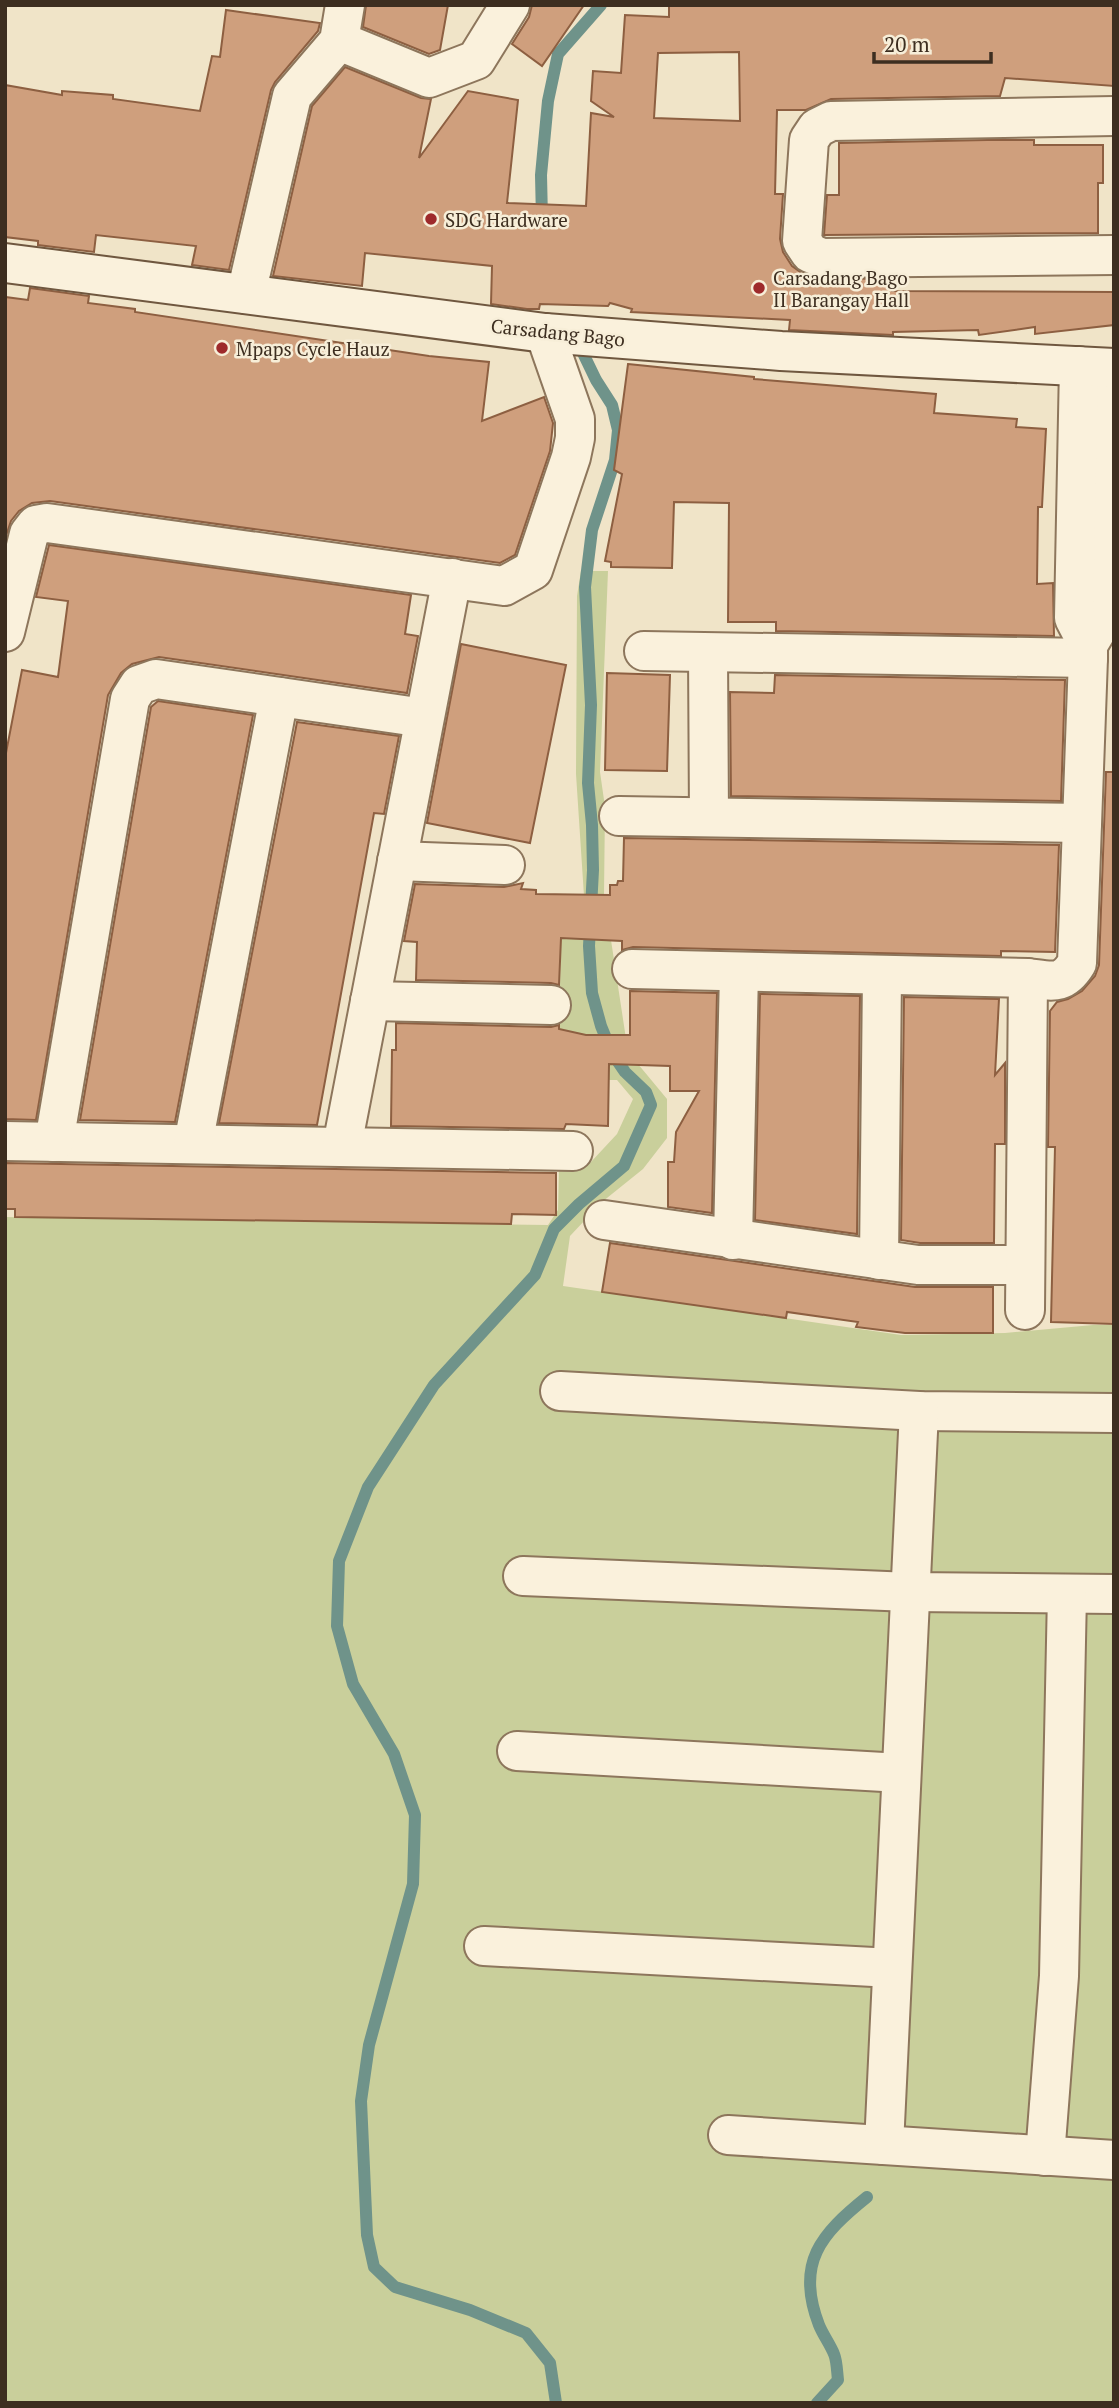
<svg xmlns="http://www.w3.org/2000/svg" width="1119" height="2408" font-family="'PT Serif',serif">
<style>
.green{fill:#c9cf9b}
.lines{fill:none;stroke-linecap:round;stroke-linejoin:round}
.stream{stroke:#6f938a;stroke-width:12}
.building{fill:#cf9f7d;stroke:#8d5f41;stroke-width:2;fill-rule:evenodd}
.street-casing{stroke:#8d765c;stroke-width:42}
.secondary-casing{stroke:#6f573f;stroke-width:42}
.street{stroke:#faf1dc;stroke-width:38}
.secondary{stroke:#faf1dc;stroke-width:38}
.poi-dot{fill:#9e2a2b;stroke:#f7eed8;stroke-width:2.5}
.labels{text-anchor:middle;dominant-baseline:central;stroke-width:5;stroke-linejoin:round;paint-order:stroke}
.poi-label{font-size:19px;fill:#3d2e20;stroke:#f7eed8;text-anchor:start}
.street-label{font-size:19px;fill:#3d2e20;stroke:#f7eed8}
</style>
<rect width="100%" height="100%" fill="#f0e4c8"/>
<!-- green -->
<polygon class="green" points="581,571 608,571 600,772 605,807 604,894 628,1052 667,1099 667,1138 643,1169 602,1202 570,1236 563,1286 901,1335 1005,1333 1093,1325 1114,1325 1114,2403 5,2403 5,1217 548,1225 558,1210 559,1168 590,1163 617,1134 633,1099 617,1080 586,1080 586,1035 559,1034 561,938 583,939 584,896 576,774 577,596"/>
<g class="lines">
<!-- stream -->
<g class="stream">
<polyline points="542,219 541,175 548,101 558,54 601,5"/>
<polyline points="556,2403 550,2363 526,2333 470,2310 395,2287 374,2267 367,2235 361,2101 369,2045 413,1884 415,1815 394,1754 353,1684 337,1626 339,1561 368,1487 434,1385 535,1275 554,1229 579,1204 624,1166 651,1105 646,1092 625,1072 612,1053 601,1026 592,993 589,946 593,870 592,825 588,783 591,705 585,587 592,530 615,460 618,430 612,405 596,380 582,351"/>
<path d="M817,2403L838,2380C837,2372 837,2361 834,2354C830,2344 823,2335 819,2325C795,2263 821,2234 867,2197"/>
</g>
</g>
<!-- building -->
<g class="building">
<polygon points="366,5 448,5 440,50 429,54 363,27"/>
<polygon points="532,5 584,5 542,66 512,44 529,17"/>
<path d="M669,5H1114V86L1005,78L1000,96L831,99L806,110H777L775,194H783L780,239L783,252L792,266L802,273L814,278L892,279V291L1114,292V325L1035,334V327L979,335L978,330L893,332V335L789,330L790,320L631,312L632,309L610,303L608,306L540,304L539,309H527L491,304L492,266L365,253L362,286L273,276L312,106L345,67L421,98L431,99L419,158L468,91L518,100L507,203L586,206L591,113L614,117L591,101L593,71L621,73L625,15L669,17ZM739,52L740,121L654,118L658,53Z"/>
<polygon points="226,10 320,23 318,31 275,82 271,90 229,270 192,265 196,246 96,235 94,252 38,245 38,241 5,237 5,85 62,95 62,91 113,95 113,99 200,111 212,56 220,57"/>
<polygon points="987,140 1034,140 1034,145 1103,145 1103,183 1098,183 1098,233 824,235 827,195 839,195 839,143"/>
<polygon points="30,288 89,296 88,303 135,309 135,312 429,356 489,362 482,421 544,397 553,423 550,451 515,555 500,563 50,501 32,503 19,511 11,521 5,539 5,297 28,300"/>
<polygon points="628,364 754,377 754,379 936,394 934,413 1017,419 1016,427 1046,429 1042,507 1038,507 1037,584 1053,583 1054,636 776,631 776,622 728,622 729,503 674,502 672,568 611,567 611,562 605,561 622,474 614,470"/>
<polygon points="49,545 411,595 405,634 418,636 407,693 159,657 132,664 121,673 108,695 36,1120 5,1119 5,758 22,670 58,677 68,601 36,597"/>
<polygon points="461,644 566,665 530,843 427,823"/>
<polygon points="607,673 670,675 667,771 605,770"/>
<polygon points="775,675 1065,680 1061,801 731,796 730,692 774,693"/>
<polygon points="158,701 253,715 175,1122 80,1120 151,707"/>
<polygon points="297,722 399,736 384,814 374,813 317,1125 219,1123"/>
<polygon points="1106,772 1114,772 1114,1324 1051,1322 1055,1147 1048,1147 1050,1011 1057,1002 1068,999 1082,991 1095,976 1099,965"/>
<polygon points="624,838 1059,845 1055,952 1001,951 1001,956 633,947 622,950 622,941 561,938 559,985 551,983 416,980 417,942 404,941 415,884 504,887 523,883 521,889 536,890 536,894 610,895 610,885 617,885 618,881 623,881"/>
<polygon points="630,991 717,993 712,1213 668,1207 668,1162 674,1162 676,1132 699,1091 670,1091 670,1066 609,1064 608,1126 566,1124 564,1129 391,1126 392,1050 396,1050 396,1023 551,1027 559,1025 559,1029 586,1035 630,1035"/>
<polygon points="760,994 860,996 857,1234 755,1220"/>
<polygon points="904,997 999,999 995,1075 1005,1063 1005,1144 995,1144 994,1243 920,1243 901,1240"/>
<polygon points="5,1163 556,1173 556,1215 512,1214 511,1224 15,1217 15,1209 5,1209"/>
<polygon points="610,1243 915,1287 993,1287 993,1333 905,1333 856,1327 858,1322 787,1312 786,1318 602,1292"/>
</g>
<g class="lines">
<!-- street casing -->
<g class="street-casing">
<g id="street">
<polyline points="339,41 429,78 476,60 510,5"/>
<polyline points="1114,116 831,121 817,128 809,140 802,241 810,253 822,258 1114,255"/>
<polyline points="246,294 292,96 339,41 345,5"/>
<polyline points="5,632 29,534 36,525 47,523 504,586 533,570 571,457 575,438 575,419 545,333"/>
<polyline points="1088,645 1104,618 1107,368"/>
<polyline points="644,651 1088,658"/>
<polyline points="708,653 709,817"/>
<polyline points="619,816 1082,823"/>
<polyline points="397,861 505,865"/>
<path d="M632,969L1028,978C1052,981 1063,986 1077,963L1088,658V645L1074,618L1079,366"/>
<polyline points="370,1001 551,1005"/>
<polyline points="5,1141 573,1151"/>
<polyline points="54,1142 130,699 139,685 156,679 424,718"/>
<polyline points="193,1144 279,697"/>
<polyline points="342,1146 452,578"/>
<polyline points="604,1220 918,1265 1025,1265"/>
<polyline points="733,1240 739,972"/>
<polyline points="879,1260 882,975"/>
<polyline points="1025,1310 1028,978"/>
<polyline points="560,1391 919,1411 1114,1413"/>
<polyline points="523,1576 910,1592 1114,1594"/>
<polyline points="517,1751 901,1773"/>
<polyline points="484,1946 892,1968"/>
<polyline points="728,2135 1114,2160"/>
<polyline points="884,2145 919,1411"/>
<polyline points="1045,2156 1059,1976 1067,1594"/>
</g>
</g>
<!-- secondary casing -->
<g class="secondary-casing">
<polyline id="secondary" points="5,263 545,333 781,351 1114,368"/>
</g>
<!-- street -->
<use href="#street" class="street"/>
<!-- secondary -->
<use href="#secondary" class="secondary"/>
</g>
<!-- markers -->
<g class="poi-dot">
<circle cx="431" cy="219" r="7"/>
<circle cx="759" cy="288" r="7"/>
<circle cx="222" cy="348" r="7"/>
</g>
<g class="labels">
<!-- poi labels -->
<g class="poi-label">
<text x="445" y="219">SDG Hardware</text>
<text x="773" y="277">Carsadang Bago<tspan x="773" dy="22">II Barangay Hall</tspan></text>
<text x="236" y="348">Mpaps Cycle Hauz</text>
</g>
<!-- street labels -->
<g class="street-label">
<text transform="translate(558 332) rotate(6)">Carsadang Bago</text>
</g>
</g>
<!-- border -->
<rect width="1119" height="2408" fill="none" stroke="#3d2e20" stroke-width="14"/>
<!-- scale -->
<path d="M874 52v10h117v-10" fill="none" stroke="#3d2e20" stroke-width="3.5"/>
<text x="884" y="52" font-size="21" fill="#3d2e20" stroke="#f7eed8" stroke-width="5" paint-order="stroke">20 m</text>
</svg>
